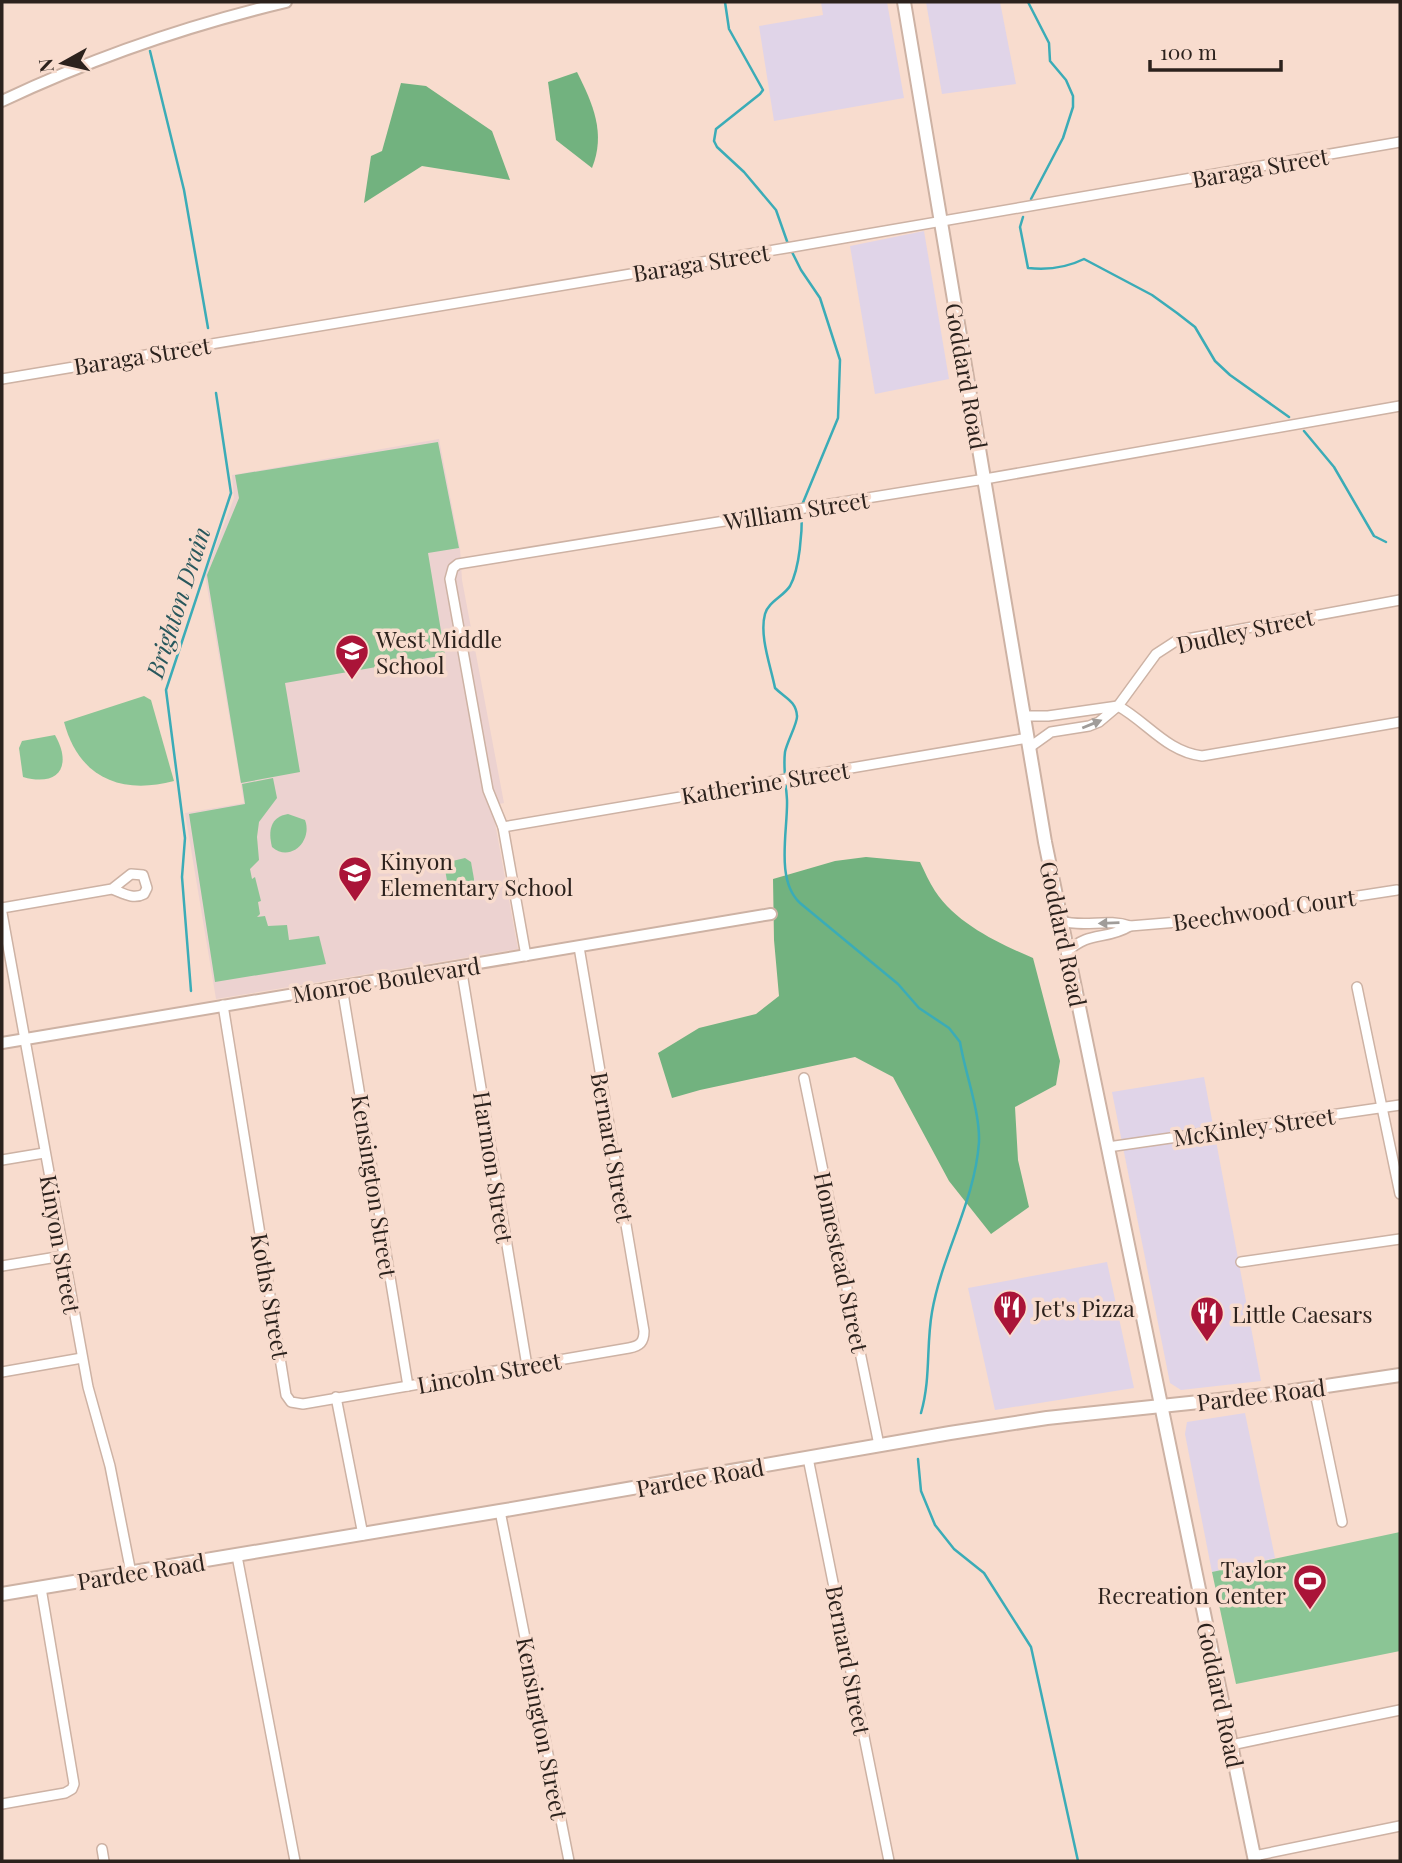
<svg xmlns="http://www.w3.org/2000/svg" width="1402" height="1863" font-family="'Playfair Display',serif">
<style>
.commercial{fill:#e0d4e8}
.education{fill:#ecd2d0}
.green{fill:#8bc595}
.forest{fill:#72b27f}
.lines{fill:none;stroke-linecap:round;stroke-linejoin:round}
.stream{stroke:#3bacb7;stroke-width:2.5}
.minor-casing{stroke:#cdb2a4;stroke-width:12}
.tertiary-casing{stroke:#cdb2a4;stroke-width:14}
.secondary-casing{stroke:#cdb2a4;stroke-width:16}
.minor{stroke:#fff;stroke-width:9}
.tertiary{stroke:#fff;stroke-width:10}
.secondary{stroke:#fff;stroke-width:12}
.oneway{fill:#a09c99}
.labels{text-anchor:middle;dominant-baseline:central;stroke-width:7;stroke-linejoin:round;paint-order:stroke}
.street-label{font-size:23px;fill:#2c221d;stroke:#f8dcce}
.poi-label{font-size:23px;fill:#2c221d;stroke:#f8dcce;text-anchor:start}
.water-label{font-size:24px;font-style:italic;fill:#28575c;stroke:#f8dcce}
</style>
<rect width="100%" height="100%" fill="#f8dcce"/>
<!-- commercial -->
<g class="commercial">
<polygon points="821,2 887,2 904,98 774,121 759,26 823,15"/>
<polygon points="926,2 1000,2 1016,84 942,94"/>
<polygon points="924,231 949,379 875,394 850,246"/>
<polygon points="1204,1077 1261,1381 1181,1390 1170,1383 1112,1092"/>
<polygon points="1107,1262 1134,1388 995,1410 968,1288"/>
<polygon points="1245,1413 1275,1558 1212,1572 1185,1434 1187,1422"/>
</g>
<!-- education -->
<polygon class="education" points="439,439 460,548 462,580 504,803 492,806 518,949 216,999 185,813 244,803 205,575 234,498 232,475"/>
<!-- green -->
<g class="green">
<polygon points="438,442 459,548 428,553 445,655 285,683 300,772 241,783 207,575 239,498 235,475"/>
<path d="M144,696L151,700L174,781C121,795 79,778 64,722Z"/>
<path d="M55,735C73,767 58,787 23,777L19,748L22,741Z"/>
<polygon points="273,778 277,798 259,822 257,837 259,860 250,869 252,879 255,877 261,901 258,902 260,914 257,917 265,916 268,926 287,925 289,940 319,936 326,964 215,982 189,814 245,804 242,784"/>
<path d="M288,814L305,820C313,841 290,863 272,847C268,831 270,817 288,814Z"/>
<polygon points="465,858 471,862 474,879 472,896 450,899 444,863"/>
<polygon points="1400,1532 1400,1651 1236,1684 1212,1572"/>
</g>
<!-- forest -->
<g class="forest">
<path d="M577,72C593,104 606,133 592,168L556,140L548,82Z"/>
<polygon points="401,83 426,86 492,131 510,180 422,166 364,203 371,156 382,151"/>
<path d="M866,857L920,862C925,872 929,882 935,891C957,924 998,943 1033,958L1060,1061L1056,1085L1015,1107L1018,1160L1029,1207L991,1234L949,1181L893,1077L855,1057L700,1090L672,1098L658,1053L699,1028L756,1014L779,996L774,940L773,879L835,861Z"/>
</g>
<g class="lines">
<!-- stream -->
<g class="stream">
<polyline points="725,2 729,29 763,90 760,94 716,129 714,141 717,147 744,172 776,210 788,244"/>
<polyline points="1028,2 1049,43 1050,61 1066,80 1073,96 1073,107 1063,138 1031,199"/>
<polyline points="150,51 184,190 208,328"/>
<path d="M1023,217L1020,227L1028,268C1047,270 1066,268 1084,259L1152,295L1177,313L1195,327L1215,361L1230,375L1289,417"/>
<polyline points="791,250 801,270 820,298 840,360 838,418 802,505"/>
<polyline points="1304,431 1334,467 1374,536 1386,542"/>
<path d="M802,511C802,531 800,568 790,586C784,596 768,602 765,614C759,636 771,667 775,688C785,698 796,701 797,716C798,722 787,742 785,752C783,768 786,783 787,800C788,830 775,880 800,903L898,984L919,1008L949,1028L960,1042C965,1073 980,1111 979,1142C975,1201 942,1254 932,1312C926,1346 931,1378 921,1413"/>
<polyline points="191,991 182,877 185,838 166,690 231,493 216,393"/>
<polyline points="918,1459 921,1491 935,1525 954,1549 984,1573 1031,1647 1078,1861"/>
</g>
<!-- minor casing -->
<g class="minor-casing">
<g id="minor">
<polyline points="2,379 792,247 1400,142"/>
<path d="M1400,600L1176,641L1156,654L1118,706C1147,722 1167,752 1202,756L1400,722"/>
<polyline points="1024,716 1048,716 1118,706 1099,722 1089,726 1051,732 1030,747"/>
<polyline points="503,827 1028,738"/>
<path d="M2,908L112,889L131,874L143,875L147,888L144,894C133,900 123,893 112,889"/>
<polyline points="2,913 88,1387 110,1466 131,1573"/>
<path d="M1061,921C1085,928 1107,918 1130,926C1105,941 1090,930 1067,952"/>
<polyline points="1130,926 1202,920 1397,890"/>
<polyline points="526,956 503,827 488,790 454,601 450,579 453,568 458,564 985,479 1400,406"/>
<polyline points="461,967 527,1366"/>
<polyline points="342,987 408,1386"/>
<polyline points="1357,987 1400,1194"/>
<path d="M223,1005L286,1395L291,1402L303,1404L629,1348C640,1346 644,1342 644,1331L579,947"/>
<polyline points="804,1078 879,1445"/>
<polyline points="1108,1147 1400,1105"/>
<polyline points="2,1160 44,1153"/>
<polyline points="1241,1262 1400,1239"/>
<polyline points="2,1266 63,1256"/>
<polyline points="2,1372 82,1358"/>
<polyline points="1314,1388 1342,1522"/>
<polyline points="336,1397 363,1535"/>
<polyline points="808,1458 889,1861"/>
<polyline points="500,1511 569,1861"/>
<polyline points="237,1556 295,1861"/>
<polyline points="1231,1745 1400,1710"/>
<polyline points="2,1804 65,1793 72,1789 74,1784 41,1588"/>
<polyline points="102,1849 104,1861"/>
<polyline points="1254,1856 1400,1826"/>
</g>
</g>
<!-- tertiary casing -->
<g class="tertiary-casing">
<g id="tertiary">
<path d="M2,101C93,58 189,25 286,2"/>
<polyline points="2,1043 771,914"/>
</g>
</g>
<!-- secondary casing -->
<g class="secondary-casing">
<g id="secondary">
<polyline points="904,2 1045,842 1255,1861"/>
<polyline points="2,1594 500,1511 950,1433 1047,1418 1266,1395 1400,1375"/>
</g>
</g>
<!-- minor -->
<use href="#minor" class="minor"/>
<!-- tertiary -->
<use href="#tertiary" class="tertiary"/>
<!-- secondary -->
<use href="#secondary" class="secondary"/>
</g>
<!-- one-way arrows -->
<defs><path id="oneway-solid" d="M-6-.8H1V-3.2L6.5 0L1 3.2V.8H-6Z" transform="scale(1.75)"/></defs>
<g class="oneway">
<use href="#oneway-solid" transform="translate(1092 724) rotate(-22)"/>
<use href="#oneway-solid" transform="translate(1109 923) rotate(178)"/>
</g>
<!-- icons -->
<defs>
<g id="school-pin" transform="scale(1.75)"><path d="M0 17L-7.5 6A9.5 9.5 0 1 1 7.5 6Z" fill="#aa1438" stroke="#f8dcce"/><path d="M0-5L7-2L0 1L-7-2ZM-4 1L0 2.5L4 1V4Q0 6-4 4Z" fill="#fff"/></g>
<g id="restaurant-pin" transform="scale(1.75)"><path d="M0 17L-7.5 6A9.5 9.5 0 1 1 7.5 6Z" fill="#aa1438" stroke="#f8dcce"/><path d="M-5-6h1v4h1v-4h1v4h1v-4h1v5L-1.5 .5V6h-2V.5L-5-1ZM5-6V6H3V1.5H1.5Q1.5-4 5-6Z" fill="#fff"/></g>
<g id="stadium-pin" transform="scale(1.75)"><path d="M0 17L-7.5 6A9.5 9.5 0 1 1 7.5 6Z" fill="#aa1438" stroke="#f8dcce"/><path d="M0-5a6.5 5 0 1 0 0 10a6.5 5 0 1 0 0-10ZM-3.5-1.8h7v3.6h-7Z" fill="#fff"/></g>
</defs>
<g fill-rule="evenodd">
<use href="#school-pin" x="352" y="651"/>
<use href="#school-pin" x="355" y="873"/>
<use href="#restaurant-pin" x="1010" y="1307"/>
<use href="#restaurant-pin" x="1207" y="1313"/>
<use href="#stadium-pin" x="1310" y="1581"/>
</g>
<g class="labels">
<!-- street labels -->
<g class="street-label">
<text transform="translate(1260 167) rotate(-10)">Baraga Street</text>
<text transform="translate(701 262) rotate(-9)">Baraga Street</text>
<text transform="translate(142 355) rotate(-9)">Baraga Street</text>
<text transform="translate(967 376) rotate(80)">Goddard Road</text>
<text transform="translate(796 510) rotate(-9)">William Street</text>
<text transform="translate(1245 630) rotate(-12)">Dudley Street</text>
<text transform="translate(765 782) rotate(-9)">Katherine Street</text>
<text transform="translate(1264 909) rotate(-8)">Beechwood Court</text>
<text transform="translate(1064 934) rotate(78)">Goddard Road</text>
<text transform="translate(386 979) rotate(-9)">Monroe Boulevard</text>
<text transform="translate(1254 1126) rotate(-8)">McKinley Street</text>
<text transform="translate(613 1147) rotate(80)">Bernard Street</text>
<text transform="translate(494 1167) rotate(81)">Harmon Street</text>
<text transform="translate(375 1186) rotate(81)">Kensington Street</text>
<text transform="translate(61 1244) rotate(80)">Kinyon Street</text>
<text transform="translate(842 1262) rotate(78)">Homestead Street</text>
<text transform="translate(271 1296) rotate(80)">Koths Street</text>
<text transform="translate(489 1372) rotate(-10)">Lincoln Street</text>
<text transform="translate(1261 1394) rotate(-7)">Pardee Road</text>
<text transform="translate(700 1477) rotate(-10)">Pardee Road</text>
<text transform="translate(141 1571) rotate(-9)">Pardee Road</text>
<text transform="translate(849 1660) rotate(79)">Bernard Street</text>
<text transform="translate(1221 1695) rotate(78)">Goddard Road</text>
<text transform="translate(543 1728) rotate(79)">Kensington Street</text>
</g>
<!-- poi labels -->
<g class="poi-label">
<text x="376" y="638">West Middle<tspan x="376" dy="26">School</tspan></text>
<text x="380" y="860">Kinyon<tspan x="380" dy="26">Elementary School</tspan></text>
<text x="1034" y="1307">Jet's Pizza</text>
<text x="1232" y="1313">Little Caesars</text>
<text x="1286" y="1568" text-anchor="end">Taylor<tspan x="1286" dy="26">Recreation Center</tspan></text>
</g>
<!-- water labels -->
<g class="water-label">
<text transform="translate(177 602) rotate(-72)">Brighton Drain</text>
</g>
</g>
<!-- border -->
<rect width="1402" height="1863" fill="none" stroke="#2c221d" stroke-width="7"/>
<!-- north arrow -->
<g transform="translate(63 63) rotate(262)" stroke="#f8dcce" stroke-width="5" paint-order="stroke">
<path d="M0-5L12 26L0 18L-12 26Z" fill="#2c221d"/>
<text y="-10" font-size="19" font-weight="bold" text-anchor="middle" fill="#2c221d">N</text>
</g>
<!-- scale -->
<path d="M1150 60v10h131v-10" fill="none" stroke="#2c221d" stroke-width="3.5"/>
<text x="1160" y="60" font-size="21" fill="#2c221d" stroke="#f8dcce" stroke-width="5" paint-order="stroke">100 m</text>
</svg>
